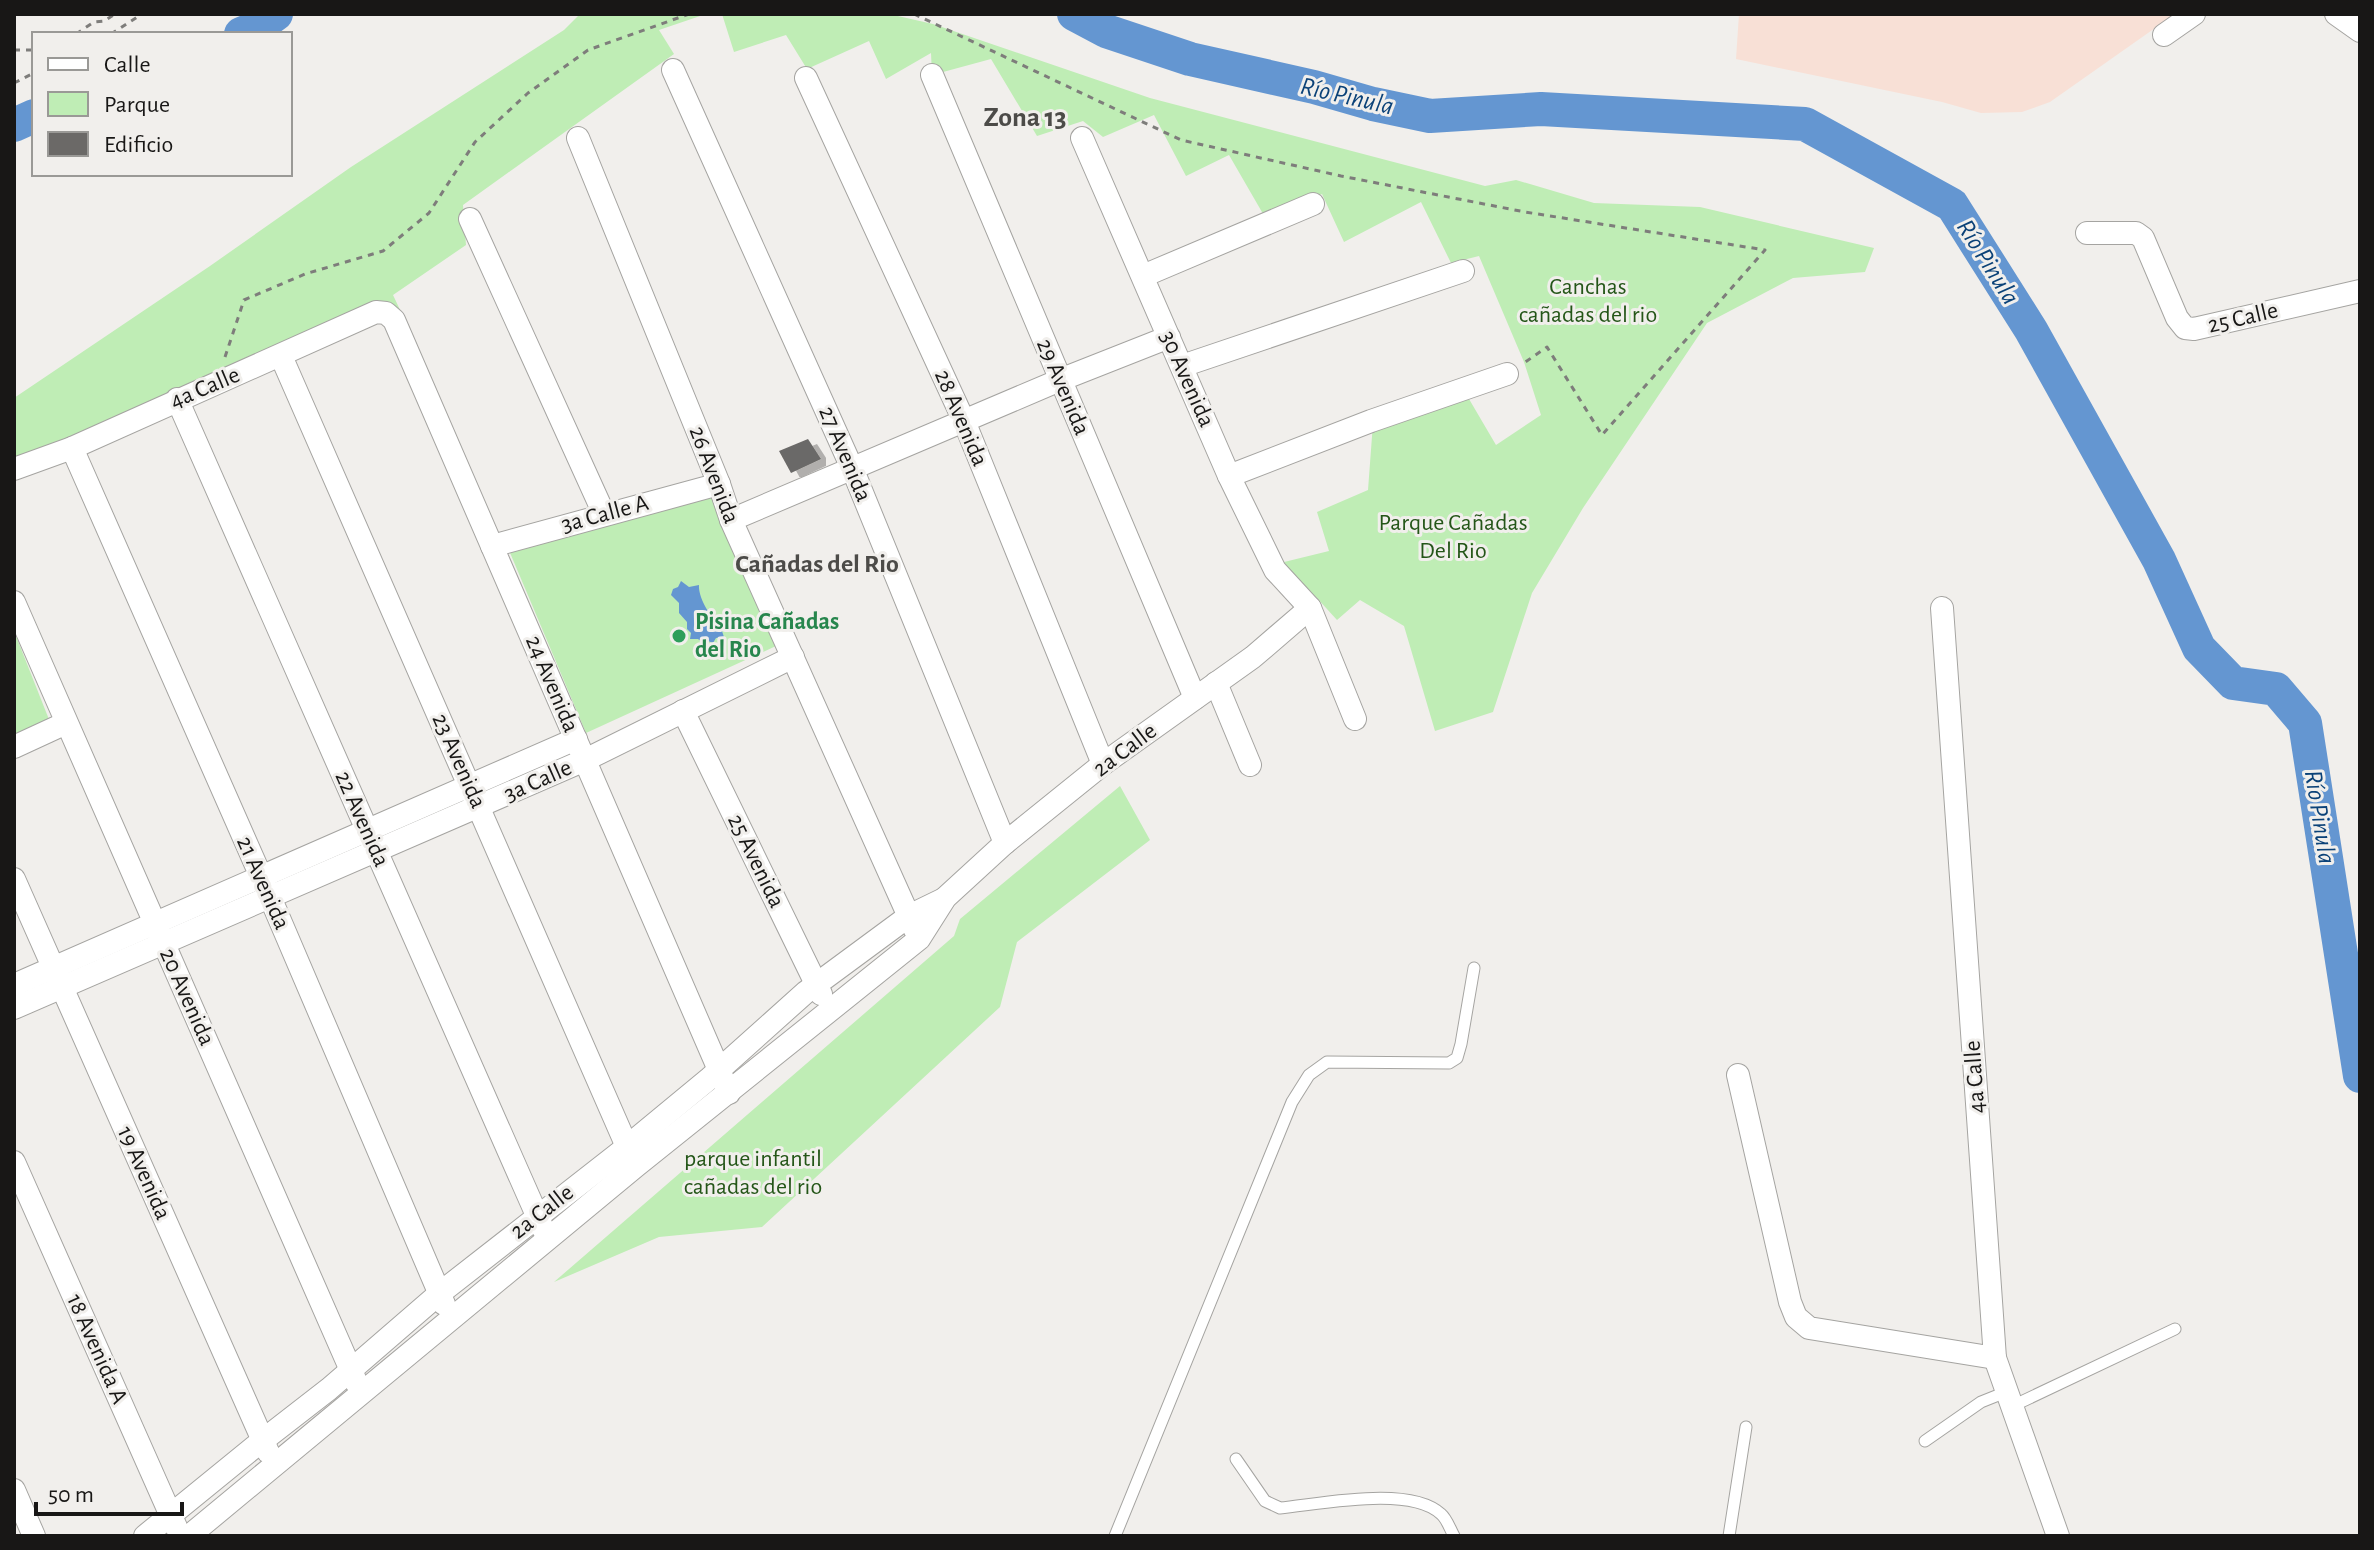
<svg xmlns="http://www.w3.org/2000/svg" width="2374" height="1550" font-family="'Alegreya Sans',sans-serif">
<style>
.industrial{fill:#f8e0d6}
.green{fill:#bfedb5}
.water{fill:#6496d1}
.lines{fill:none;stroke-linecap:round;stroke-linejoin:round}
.river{stroke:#6496d1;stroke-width:34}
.building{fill:#6b6967;filter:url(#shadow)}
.service-casing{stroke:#a5a4a1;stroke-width:13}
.minor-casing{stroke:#a5a4a1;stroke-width:24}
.path{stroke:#7e7d7b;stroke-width:3;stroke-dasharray:6 6;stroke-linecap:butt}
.service{stroke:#fff;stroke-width:11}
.minor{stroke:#fff;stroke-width:22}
.leisure-dot{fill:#2e9e5b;stroke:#f1efec;stroke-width:3}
.labels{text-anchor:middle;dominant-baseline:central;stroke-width:6;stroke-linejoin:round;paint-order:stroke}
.park-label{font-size:24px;fill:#245618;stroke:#f1efec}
.street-label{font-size:24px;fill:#181716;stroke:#f1efec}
.leisure-label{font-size:24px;font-weight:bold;fill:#27864d;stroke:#f1efec;text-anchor:start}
.water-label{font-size:26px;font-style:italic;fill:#0b4278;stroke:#f1efec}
.neighbourhood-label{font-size:26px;font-weight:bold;fill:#4c4b48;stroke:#f1efec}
.quarter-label{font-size:28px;font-weight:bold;fill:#4c4b48;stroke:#f1efec}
</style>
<defs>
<filter id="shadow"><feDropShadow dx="9" dy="5" stdDeviation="0" flood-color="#0004"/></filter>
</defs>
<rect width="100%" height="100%" fill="#f1efec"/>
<!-- industrial -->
<polygon class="industrial" points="1739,14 2175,14 2050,102 2022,112 1981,113 1942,102 1736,59"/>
<!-- green -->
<g class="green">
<polygon points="580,14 706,14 659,30 674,54 463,205 466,245 393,295 401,312 14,470 14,398 210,266 351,167 564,30"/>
<polygon points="722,14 889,14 933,24 1150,98 1485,186 1516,180 1594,203 1700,207 1874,248 1865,272 1793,278 1707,323 1583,508 1532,593 1493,712 1435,731 1404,626 1360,600 1337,620 1316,597 1291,581 1280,563 1329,551 1317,512 1368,490 1373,423 1469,399 1496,445 1541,415 1524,362 1479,256 1451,263 1421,202 1344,242 1322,194 1266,219 1229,155 1186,176 1154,115 1103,137 1083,121 1037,136 991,59 932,75 931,53 886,79 869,41 807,69 786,35 734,52"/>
<polygon points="718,486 776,646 586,733 508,548"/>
<polygon points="14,631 50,722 14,739"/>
<polygon points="1120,786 1150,840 1017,942 1000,1007 762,1227 659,1237 554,1282 954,936 960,919"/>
</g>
<!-- water -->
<path class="water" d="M681,581L689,587L699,585C698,596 709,617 719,622L724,637L716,638L713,643L708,641L706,645L698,639H690L691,633L687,629V622L679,613V603L671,595L673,589L678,587Z"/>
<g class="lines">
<!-- river -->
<g class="river">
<polyline points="1074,14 1106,31 1190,59 1314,87 1373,104 1430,116 1541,109 1805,124 1952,205 2031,330 2159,560 2199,648 2233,683 2276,689 2305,723 2360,1076"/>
<polyline points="241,34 258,27 276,14"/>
<polyline points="14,125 34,116"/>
</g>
</g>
<!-- building -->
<polygon class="building" points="808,439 821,459 791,473 779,451"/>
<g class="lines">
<!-- service casing -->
<g class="service-casing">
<g id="service">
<polyline points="2012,1409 2021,1402 2175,1329"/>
<polyline points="1925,1441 1981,1402 2006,1392"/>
<path d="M1236,1459L1265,1501L1280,1508C1321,1504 1410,1485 1441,1514C1447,1519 1450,1529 1454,1536"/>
<polyline points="1115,1536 1292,1102 1309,1075 1327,1062 1449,1063 1457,1058 1461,1044 1474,968"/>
<polyline points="1729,1536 1746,1427"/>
</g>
</g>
<!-- minor casing -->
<g class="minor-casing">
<g id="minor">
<polyline points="2336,14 2360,31"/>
<polyline points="2164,35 2194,14"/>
<polyline points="673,70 852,468 1005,843"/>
<polyline points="932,75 1195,698"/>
<polyline points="806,78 964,421 1103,764"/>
<polyline points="578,138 719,484 731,520 915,930"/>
<polyline points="1082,138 1229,476 1275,570 1310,608 1355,719"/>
<polyline points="470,219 604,514"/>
<polyline points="2087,233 2136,233 2143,238 2177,318 2185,328 2194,329 2360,291"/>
<polyline points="1143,276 1313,204"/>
<polyline points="281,356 632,1158"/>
<polyline points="1182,366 1463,271"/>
<polyline points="177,399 543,1229"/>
<polyline points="72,448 270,897 444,1304"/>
<polyline points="14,469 72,448 376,312 386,313 394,320 729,1093"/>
<polyline points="1229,476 1371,421 1507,374"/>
<polyline points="731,520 1060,380 1169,337"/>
<polyline points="492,546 719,484"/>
<polyline points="14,602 357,1384"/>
<polyline points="1942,608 1995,1358 2058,1536"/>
<polyline points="1216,683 1250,765"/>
<polyline points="683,711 821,994"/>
<polyline points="14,747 66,723"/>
<polyline points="14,879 268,1452"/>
<polyline points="14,985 576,739"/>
<polyline points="14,1008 585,760 793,657"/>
<polyline points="1738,1075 1790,1302 1796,1317 1809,1328 1995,1358"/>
<polyline points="14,1162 176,1527"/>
<polyline points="14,1490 34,1536"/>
<polyline points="145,1536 253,1448 329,1389 440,1293 618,1154 710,1078 806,992 909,916 944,899"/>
<polyline points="189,1536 636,1166 919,939 945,898 1005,843 1103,764 1253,657 1310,608"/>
</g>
</g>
<!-- path -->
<g class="path">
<polyline points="914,14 1181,140 1341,176 1525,212 1765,250 1602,435 1547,347 1524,363"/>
<polyline points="76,34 94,22 104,21 115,14"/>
<polyline points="111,34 142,14"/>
<polyline points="14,50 34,50"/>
<polyline points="14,83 34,73"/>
<polyline points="225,357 244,300 305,274 383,251 429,213 475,142 528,93 588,50 689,14"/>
</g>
<!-- service -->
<use href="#service" class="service"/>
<!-- minor -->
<use href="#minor" class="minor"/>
</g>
<!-- markers -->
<circle class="leisure-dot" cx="679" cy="636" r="8"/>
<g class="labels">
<!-- park labels -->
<g class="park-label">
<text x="1588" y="287">Canchas<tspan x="1588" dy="28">cañadas del rio</tspan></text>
<text x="1453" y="523">Parque Cañadas<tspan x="1453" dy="28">Del Rio</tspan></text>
<text x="753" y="1159">parque infantil<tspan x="753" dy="28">cañadas del rio</tspan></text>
</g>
<!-- street labels -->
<g class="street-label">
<text transform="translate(2243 318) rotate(-13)">25 Calle</text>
<text transform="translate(1187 379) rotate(66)">30 Avenida</text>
<text transform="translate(1063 387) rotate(67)">29 Avenida</text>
<text transform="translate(205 388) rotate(-23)">4a Calle</text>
<text transform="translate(961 418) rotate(67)">28 Avenida</text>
<text transform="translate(845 454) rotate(67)">27 Avenida</text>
<text transform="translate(714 475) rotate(69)">26 Avenida</text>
<text transform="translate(605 514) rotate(-15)">3a Calle A</text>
<text transform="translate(552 684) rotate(67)">24 Avenida</text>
<text transform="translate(1125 750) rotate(-37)">2a Calle</text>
<text transform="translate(459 761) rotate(66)">23 Avenida</text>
<text transform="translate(538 781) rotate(-24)">3a Calle</text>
<text transform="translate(362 819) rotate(66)">22 Avenida</text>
<text transform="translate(756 861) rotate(64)">25 Avenida</text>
<text transform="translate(263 883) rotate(66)">21 Avenida</text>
<text transform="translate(187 997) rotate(66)">20 Avenida</text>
<text transform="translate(1975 1077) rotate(-94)">4a Calle</text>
<text transform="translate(144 1173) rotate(66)">19 Avenida</text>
<text transform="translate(542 1212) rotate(-38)">2a Calle</text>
<text transform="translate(97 1349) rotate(66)">18 Avenida A</text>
</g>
<!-- leisure labels -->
<g class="leisure-label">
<text x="695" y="622">Pisina Cañadas<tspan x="695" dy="28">del Rio</tspan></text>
</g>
<!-- water labels -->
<g class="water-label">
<text transform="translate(1347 96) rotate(13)">Río Pinula</text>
<text transform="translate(1988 262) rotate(58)">Río Pinula</text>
<text transform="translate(2320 817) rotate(81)">Río Pinula</text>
</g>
<!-- neighbourhood labels -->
<g class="neighbourhood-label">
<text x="817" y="564">Cañadas del Rio</text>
</g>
<!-- quarter labels -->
<g class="quarter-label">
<text x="1025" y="118">Zona 13</text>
</g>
</g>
<!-- border -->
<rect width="2374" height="1550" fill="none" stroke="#181716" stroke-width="32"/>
<!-- legend -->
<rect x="32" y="32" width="260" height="144" fill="#f1efec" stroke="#9a9996" stroke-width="2"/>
<rect x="48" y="58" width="40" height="12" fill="#ffffff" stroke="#9a9996" stroke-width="2"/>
<text x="104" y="72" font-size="24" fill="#181716">Calle</text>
<rect x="48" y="92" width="40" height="24" fill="#bfedb5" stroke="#9a9996" stroke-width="2"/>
<text x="104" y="112" font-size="24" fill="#181716">Parque</text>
<rect x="48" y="132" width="40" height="24" fill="#6b6967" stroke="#9a9996" stroke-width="2"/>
<text x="104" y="152" font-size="24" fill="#181716">Edificio</text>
<!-- scale -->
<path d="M36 1502v12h146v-12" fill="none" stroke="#181716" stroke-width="4"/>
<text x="48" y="1502" font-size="24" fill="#181716" stroke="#f1efec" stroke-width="6" paint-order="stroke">50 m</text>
</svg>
